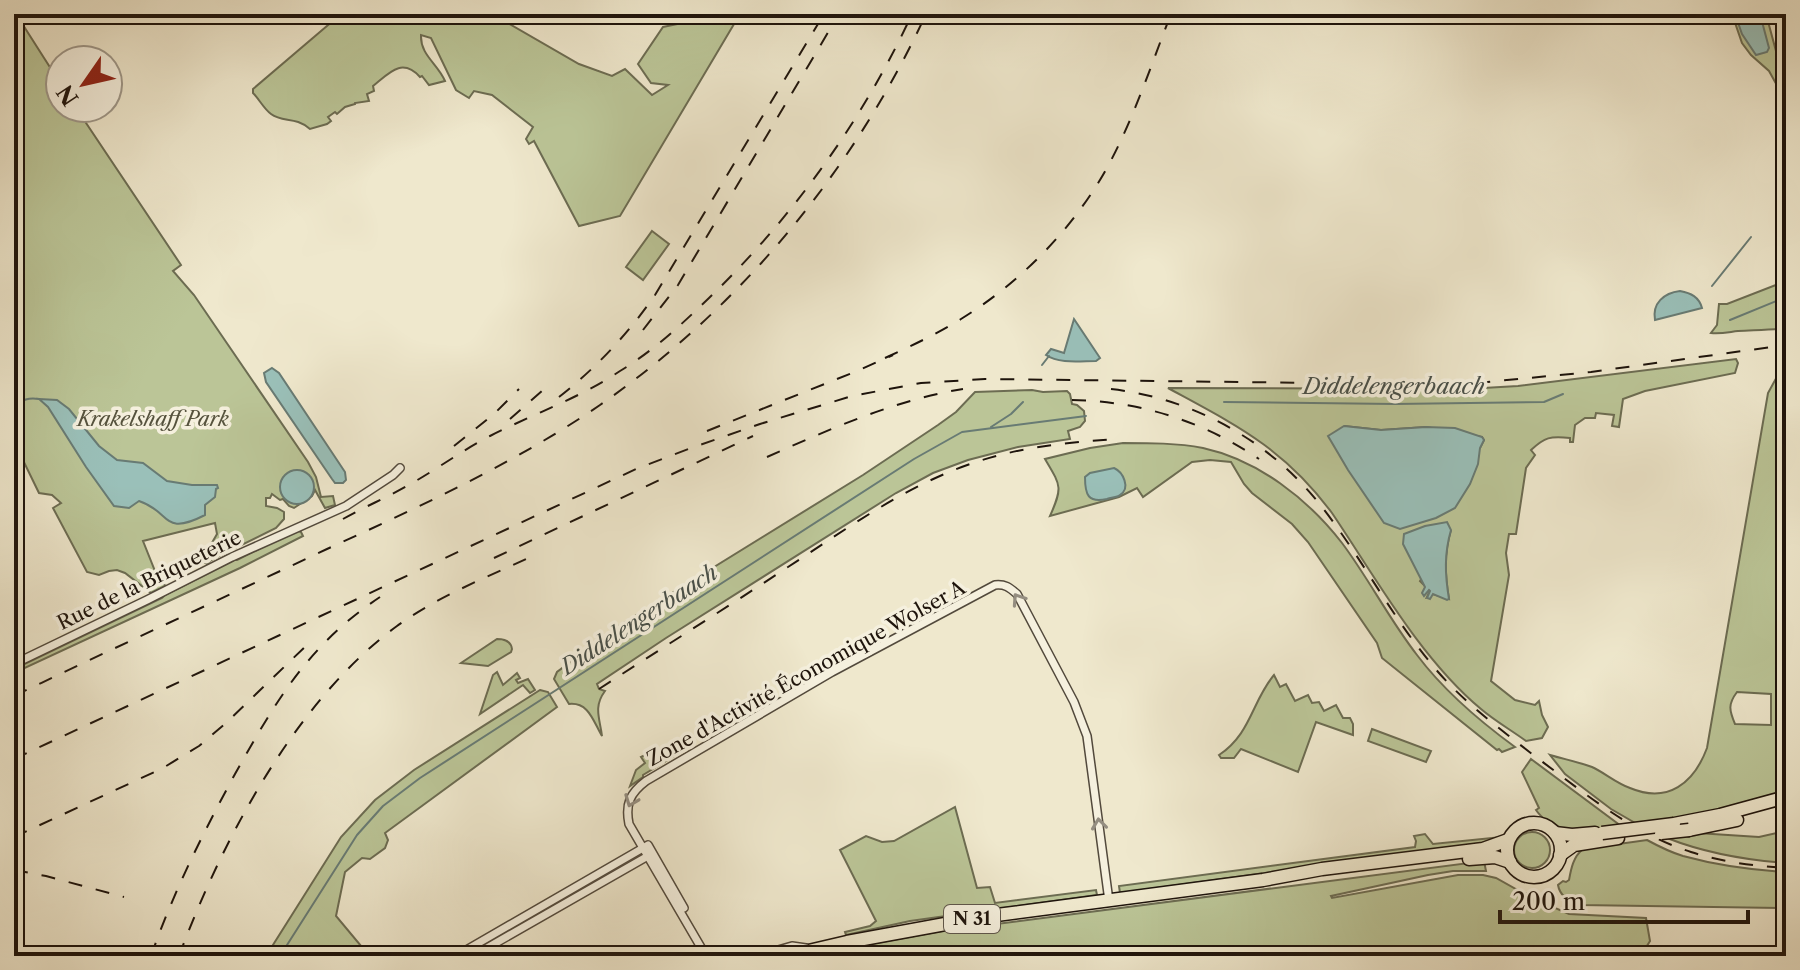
<svg xmlns="http://www.w3.org/2000/svg" width="1800" height="970" font-family="'Libre Caslon Text',serif">
<style>
.green{fill:#bbc597;stroke:#6c6c52;stroke-width:2;fill-rule:evenodd}
.water{fill:#9ac0b9;stroke:#687b74;stroke-width:2}
.lines{fill:none;stroke-linecap:round;stroke-linejoin:round}
.stream{stroke:#687b74;stroke-width:2}
.street-casing{stroke:#52493c;stroke-width:10}
.primary-casing{stroke:#1e140c;stroke-width:15}
.street{stroke:#f5f0de;stroke-width:7}
.primary{stroke:#efe8cd;stroke-width:12}
.rail{stroke:#1e140c;stroke-width:2;stroke-dasharray:14 14;stroke-linecap:butt}
.primary-bridge-casing{stroke:#1e140c;stroke-width:15;stroke-linecap:butt}
.primary-bridge{stroke:#efe8cd;stroke-width:12}
.oneway{stroke:#948d80}
.labels{text-anchor:middle;dominant-baseline:central;stroke-width:7;stroke-linejoin:round;paint-order:stroke}
.shield{fill:#f5f0de;stroke:#5e564b;stroke-width:2}
.shield-label{font-size:18px;font-weight:bold;fill:#1e140c}
.park-label{font-size:20px;font-style:italic;fill:#55523d;stroke:#f5f0de}
.street-label{font-size:20px;fill:#1e140c;stroke:#f5f0de}
.water-label{font-size:22px;font-style:italic;fill:#495049;stroke:#f5f0de}
</style>
<rect width="100%" height="100%" fill="#efe8cd"/>
<filter id="stains"><feTurbulence type="fractalNoise" baseFrequency=".0025" numOctaves="4"/><feColorMatrix values="0 0 0 0 .2 0 0 0 0 .09 0 0 0 0 .02 0 0 0 .5 -.17"/></filter>
<radialGradient id="worn" r=".72"><stop offset=".6" stop-color="#630" stop-opacity="0"/><stop offset="1" stop-color="#630" stop-opacity=".3"/></radialGradient>
<!-- green -->
<g class="green">
<polygon points="14,14 16,14 60,83 60,108 76,108 181,265 173,271 194,295 308,462 316,477 321,497 333,496 335,505 325,508 315,490 312,496 294,508 289,506 283,499 280,500 272,494 270,498 266,498 266,506 277,508 284,512 284,519 276,528 211,560 207,564 204,562 206,553 217,534 215,523 143,541 157,576 161,575 165,586 151,593 125,573 117,570 109,571 99,575 87,572 53,508 61,503 52,495 39,493 20,454 14,451"/>
<path d="M341,14L345,17L349,14H492L579,64L612,76L625,69L652,95L668,85L651,83L638,64L663,27L678,24L668,14H740L620,216L579,226L534,141L529,144L526,139L533,127L492,95L474,91L469,98L456,90L431,38L421,35C420,55 438,64 445,81L429,85L422,76L420,77C402,57 389,73 373,86L374,91L367,94L369,101L355,103V104L345,107L337,114L335,112L328,117L331,121L327,124L310,129C295,116 283,123 271,114C264,109 259,99 253,93V89Z"/>
<polygon points="1732,14 1766,14 1786,88 1786,117 1779,89 1769,71 1751,55 1742,43"/>
<polygon points="652,231 669,244 643,280 626,267"/>
<path d="M1786,281V328C1770,330 1755,330 1738,331C1729,332 1721,334 1711,333L1717,325L1719,304H1727Z"/>
<path d="M1736,359L1738,363L1735,373L1645,391L1623,399L1619,427L1612,426L1614,415L1596,413L1595,418H1585L1575,425L1573,442H1570V438C1550,436 1545,437 1531,450L1535,455L1526,468L1516,534H1509L1506,553L1509,575L1491,681L1515,700L1535,705L1539,701L1542,715L1548,727L1542,738L1526,741C1511,730 1495,721 1481,709C1420,658 1376,578 1332,513C1284,448 1236,425 1168,388L1466,389L1518,386ZM1344,426L1381,430L1426,427L1482,437L1484,440L1480,448ZM1451,530C1444,554 1445,575 1449,599L1433,594L1427,597L1430,591L1420,581Z"/>
<path d="M1786,369V793L1721,812L1637,824L1611,809L1565,774L1550,755C1563,759 1579,762 1592,767C1605,773 1616,783 1630,788C1668,804 1694,783 1707,748L1768,393L1779,373ZM1737,692L1771,694V725L1735,724C1729,710 1728,704 1737,692Z"/>
<path d="M1032,390L1043,392L1067,391L1070,394L1072,404L1077,405L1084,411L1085,421L1080,427L1068,431L1070,439L1018,447L968,460L933,473L896,493L666,638L597,684L599,689L605,691C593,707 600,719 602,736C593,721 589,702 569,704L554,679L557,672L617,627L863,475L938,425L956,412L975,392Z"/>
<path d="M1123,443C1150,443 1177,443 1203,448C1258,460 1308,499 1342,543C1369,579 1389,619 1417,655C1444,691 1478,720 1515,747L1502,752L1499,749L1497,750L1382,658L1377,643L1308,542L1292,524L1252,493L1244,484L1231,462L1210,460L1192,462L1143,497L1137,488L1119,497L1050,516C1063,487 1061,486 1045,459L1090,448Z"/>
<polygon points="297,530 301,532 303,536 240,568 14,673 14,669 162,598 165,595 234,560 237,560"/>
<path d="M497,639C504,639 511,641 512,649L511,652L488,666L461,663Z"/>
<polygon points="497,672 503,685 517,673 520,678 516,680 518,683 528,679 535,690 530,693 523,685 480,714 493,675"/>
<path d="M1274,675L1280,687L1286,684L1295,701L1308,695L1312,703L1319,702L1324,711L1336,705L1343,718H1350L1353,724V735L1316,722L1298,772L1241,749L1234,758H1221L1219,755C1251,734 1252,701 1274,675Z"/>
<polygon points="540,690 548,692 557,707 385,833 388,840 385,848 370,859 362,858 345,872 336,916 361,946 375,956 266,956 341,837 375,800 414,770"/>
<polygon points="1372,729 1431,751 1426,762 1368,741"/>
<polygon points="690,735 671,746 676,755 643,775 643,777 630,786 636,770 645,763 641,757"/>
<path d="M1531,759L1621,826L1566,847C1562,841 1560,834 1555,829C1549,822 1542,819 1536,810L1539,808L1522,772Z"/>
<polygon points="955,807 977,888 990,887 995,903 1096,890 1097,895 910,921 846,935 845,932 870,926 876,921 840,850 866,836 882,842 894,841"/>
<path d="M1786,831V863C1745,860 1705,853 1667,838L1697,833L1759,837Z"/>
<circle cx="1532" cy="850" r="18"/>
<polygon points="1425,834 1433,844 1502,837 1482,843 1120,893 1119,886 1415,847 1416,841 1414,836"/>
<path d="M1647,840C1658,846 1670,852 1683,856C1716,865 1751,870 1786,872V908L1580,905C1570,902 1560,897 1558,885L1563,881L1566,882L1569,880C1571,869 1573,857 1583,849Z"/>
<polygon points="1484,861 1486,871 1453,871 1428,875 1331,896 1332,898 1458,875 1483,875 1496,878 1523,893 1536,893 1548,905 1569,914 1646,918 1650,941 1645,949 1601,951 1599,956 832,956 849,948 942,931"/>
</g>
<!-- water -->
<g class="water">
<polygon points="1735,14 1760,14 1769,48 1767,52 1756,55 1742,34"/>
<path d="M1680,291C1691,293 1699,297 1702,308L1655,320C1652,303 1664,293 1680,291Z"/>
<path d="M1074,319L1100,358L1096,361C1080,361 1059,364 1046,355L1051,349L1064,353Z"/>
<polygon points="272,368 279,373 345,472 346,480 343,483 335,483 332,479 266,382 264,373"/>
<path d="M39,399L57,400L69,409L99,446L117,460L143,463L167,481L192,485H217L218,488L216,489L215,497L205,505V515C162,537 172,512 139,501L129,508L114,506L86,467L48,407Z"/>
<polygon points="1344,426 1381,430 1426,427 1455,428 1482,437 1484,440 1480,448 1478,464 1470,484 1455,508 1436,518 1400,529 1384,523 1348,470 1328,436"/>
<path d="M1114,468C1123,472 1131,488 1120,495C1117,498 1111,497 1107,499C1088,503 1085,495 1085,477L1090,473Z"/>
<circle cx="297" cy="487" r="17"/>
<path d="M1447,522L1451,530C1444,554 1445,575 1449,599L1447,600L1433,594L1430,599L1427,598L1430,591L1429,590L1424,596L1422,593L1425,587L1403,544L1404,534L1425,526Z"/>
</g>
<g class="lines">
<!-- stream -->
<g class="stream">
<polyline points="1712,286 1751,237"/>
<polyline points="1730,320 1786,297"/>
<polyline points="1042,365 1049,356"/>
<polyline points="1224,402 1395,404 1544,402 1563,394"/>
<path d="M14,406C23,400 28,397 39,399"/>
<polyline points="991,427 1011,414 1023,402"/>
<polyline points="280,956 357,835 383,806 420,778 914,459 962,432 1086,416"/>
</g>
<!-- street casing -->
<g class="street-casing">
<g id="street">
<polyline points="14,664 147,600 232,557 346,506 393,475 400,468"/>
<polyline points="643,848 648,845 684,908"/>
<polyline points="456,956 643,848"/>
<polyline points="473,956 648,856"/>
<path d="M706,956L629,824C625,804 630,793 646,781L832,672L995,585C1005,584 1009,587 1017,594L1074,702L1087,736L1109,901"/>
<polyline points="758,956 792,946 806,948"/>
</g>
</g>
<!-- primary casing -->
<g class="primary-casing">
<g id="primary">
<polyline points="1780,14 1786,39"/>
<circle cx="1534" cy="850" r="27"/>
<polyline points="1674,824 1720,815 1786,797"/>
<polyline points="1689,830 1737,820"/>
<polyline points="1555,833 1572,835 1595,833"/>
<polyline points="1560,855 1574,845 1618,838"/>
<polyline points="1469,859 1495,857 1510,862"/>
<polyline points="787,956 847,942 989,916 1263,880 1322,869 1483,849 1508,840"/>
</g>
</g>
<!-- street -->
<use href="#street" class="street"/>
<!-- primary -->
<use href="#primary" class="primary"/>
<!-- rail -->
<g class="rail">
<polyline points="643,330 678,285 839,14"/>
<path d="M885,358C911,346 937,334 961,319C1021,282 1074,228 1108,166C1134,118 1151,65 1171,14"/>
<path d="M1111,389C1191,398 1267,439 1318,502C1359,553 1388,611 1429,661C1458,698 1495,725 1532,754C1582,791 1631,833 1691,852C1722,862 1754,866 1786,868"/>
<path d="M559,397C596,368 628,334 655,295L824,14"/>
<path d="M1072,400C1139,401 1203,421 1259,459"/>
<polyline points="510,419 550,384"/>
<polyline points="707,431 857,371 893,355"/>
<polyline points="454,446 494,414 519,389"/>
<path d="M767,457C830,429 895,400 963,389"/>
<path d="M343,519C364,507 386,498 407,486C436,470 461,451 490,436C533,414 580,398 620,371C653,351 681,325 709,298C793,217 863,120 912,14"/>
<polyline points="494,558 753,436"/>
<path d="M599,689C662,648 726,608 788,567C848,528 905,486 973,463C1020,447 1068,442 1117,439"/>
<path d="M14,696C118,646 223,598 327,549C421,506 515,463 600,405C741,307 854,170 926,14"/>
<polyline points="14,759 636,469 691,448 760,424 852,396 921,383 985,379 1407,384 1476,383 1591,372 1786,345"/>
<polyline points="14,837 163,768 199,746 226,723 311,641"/>
<polyline points="14,870 46,876 124,897"/>
<path d="M151,956C173,893 203,833 235,774C276,701 308,645 380,597"/>
<path d="M179,956C222,840 296,700 397,626C440,595 490,576 537,554"/>
</g>
<!-- primary-bridge casing -->
<g class="primary-bridge-casing">
<g id="primary-bridge">
<polyline points="1602,833 1674,824"/>
<polyline points="1661,833 1689,830"/>
</g>
</g>
<!-- primary-bridge -->
<use href="#primary-bridge" class="primary-bridge"/>
</g>
<!-- one-way arrows -->
<defs><path id="oneway-chevron" d="M-2-3.5L2.5 0L-2 3.5" fill="none" stroke-width="1.6" stroke-linecap="round" stroke-linejoin="round" transform="scale(2)"/></defs>
<g class="oneway">
<use href="#oneway-chevron" transform="translate(1018 599) rotate(-124)"/>
<use href="#oneway-chevron" transform="translate(631 801) rotate(111)"/>
<use href="#oneway-chevron" transform="translate(1099 824) rotate(-97)"/>
</g>
<g class="labels">
<!-- shield labels -->
<rect class="shield" x="944" y="905" width="56" height="28" rx="6"/>
<g class="shield-label">
<text x="972" y="919">N 31</text>
</g>
<!-- park labels -->
<g class="park-label">
<text x="153" y="419">Krakelshaff Park</text>
</g>
<!-- street labels -->
<g class="street-label">
<text transform="translate(149 580) rotate(-26)">Rue de la Briqueterie</text>
<text transform="translate(806 673) rotate(-29)">Zone d'Activité Économique Wolser A</text>
</g>
<!-- water labels -->
<g class="water-label">
<text x="1394" y="386">Diddelengerbaach</text>
<text transform="translate(639 620) rotate(-33)">Diddelengerbaach</text>
</g>
</g>
<!-- margin -->
<rect width="1800" height="970" fill="none" stroke="#efe8cd" stroke-width="48"/>
<rect x="16" y="16" width="1768" height="938" fill="none" stroke="#1e140c" stroke-width="4"/>
<rect x="24" y="24" width="1752" height="922" fill="none" stroke="#1e140c" stroke-width="2"/>
<!-- north arrow -->
<g transform="translate(84 84) rotate(236)"><circle r="38" fill="#f5f0de" stroke="#9f988a" stroke-width="2"/>
<path d="M0-6L14 30L0 20L-14 30Z" fill="#8f2418"/>
<text y="-12" font-size="22" font-weight="bold" text-anchor="middle" fill="#1e140c">N</text>
</g>
<!-- scale -->
<path d="M1500 910v12h248v-12" fill="none" stroke="#1e140c" stroke-width="4"/>
<text x="1512" y="910" font-size="24" fill="#1e140c" stroke="#f5f0de" stroke-width="6" paint-order="stroke">200 m</text>
<rect width="100%" height="100%" filter="url(#stains)"/>
<rect width="100%" height="100%" fill="url(#worn)"/>
</svg>
